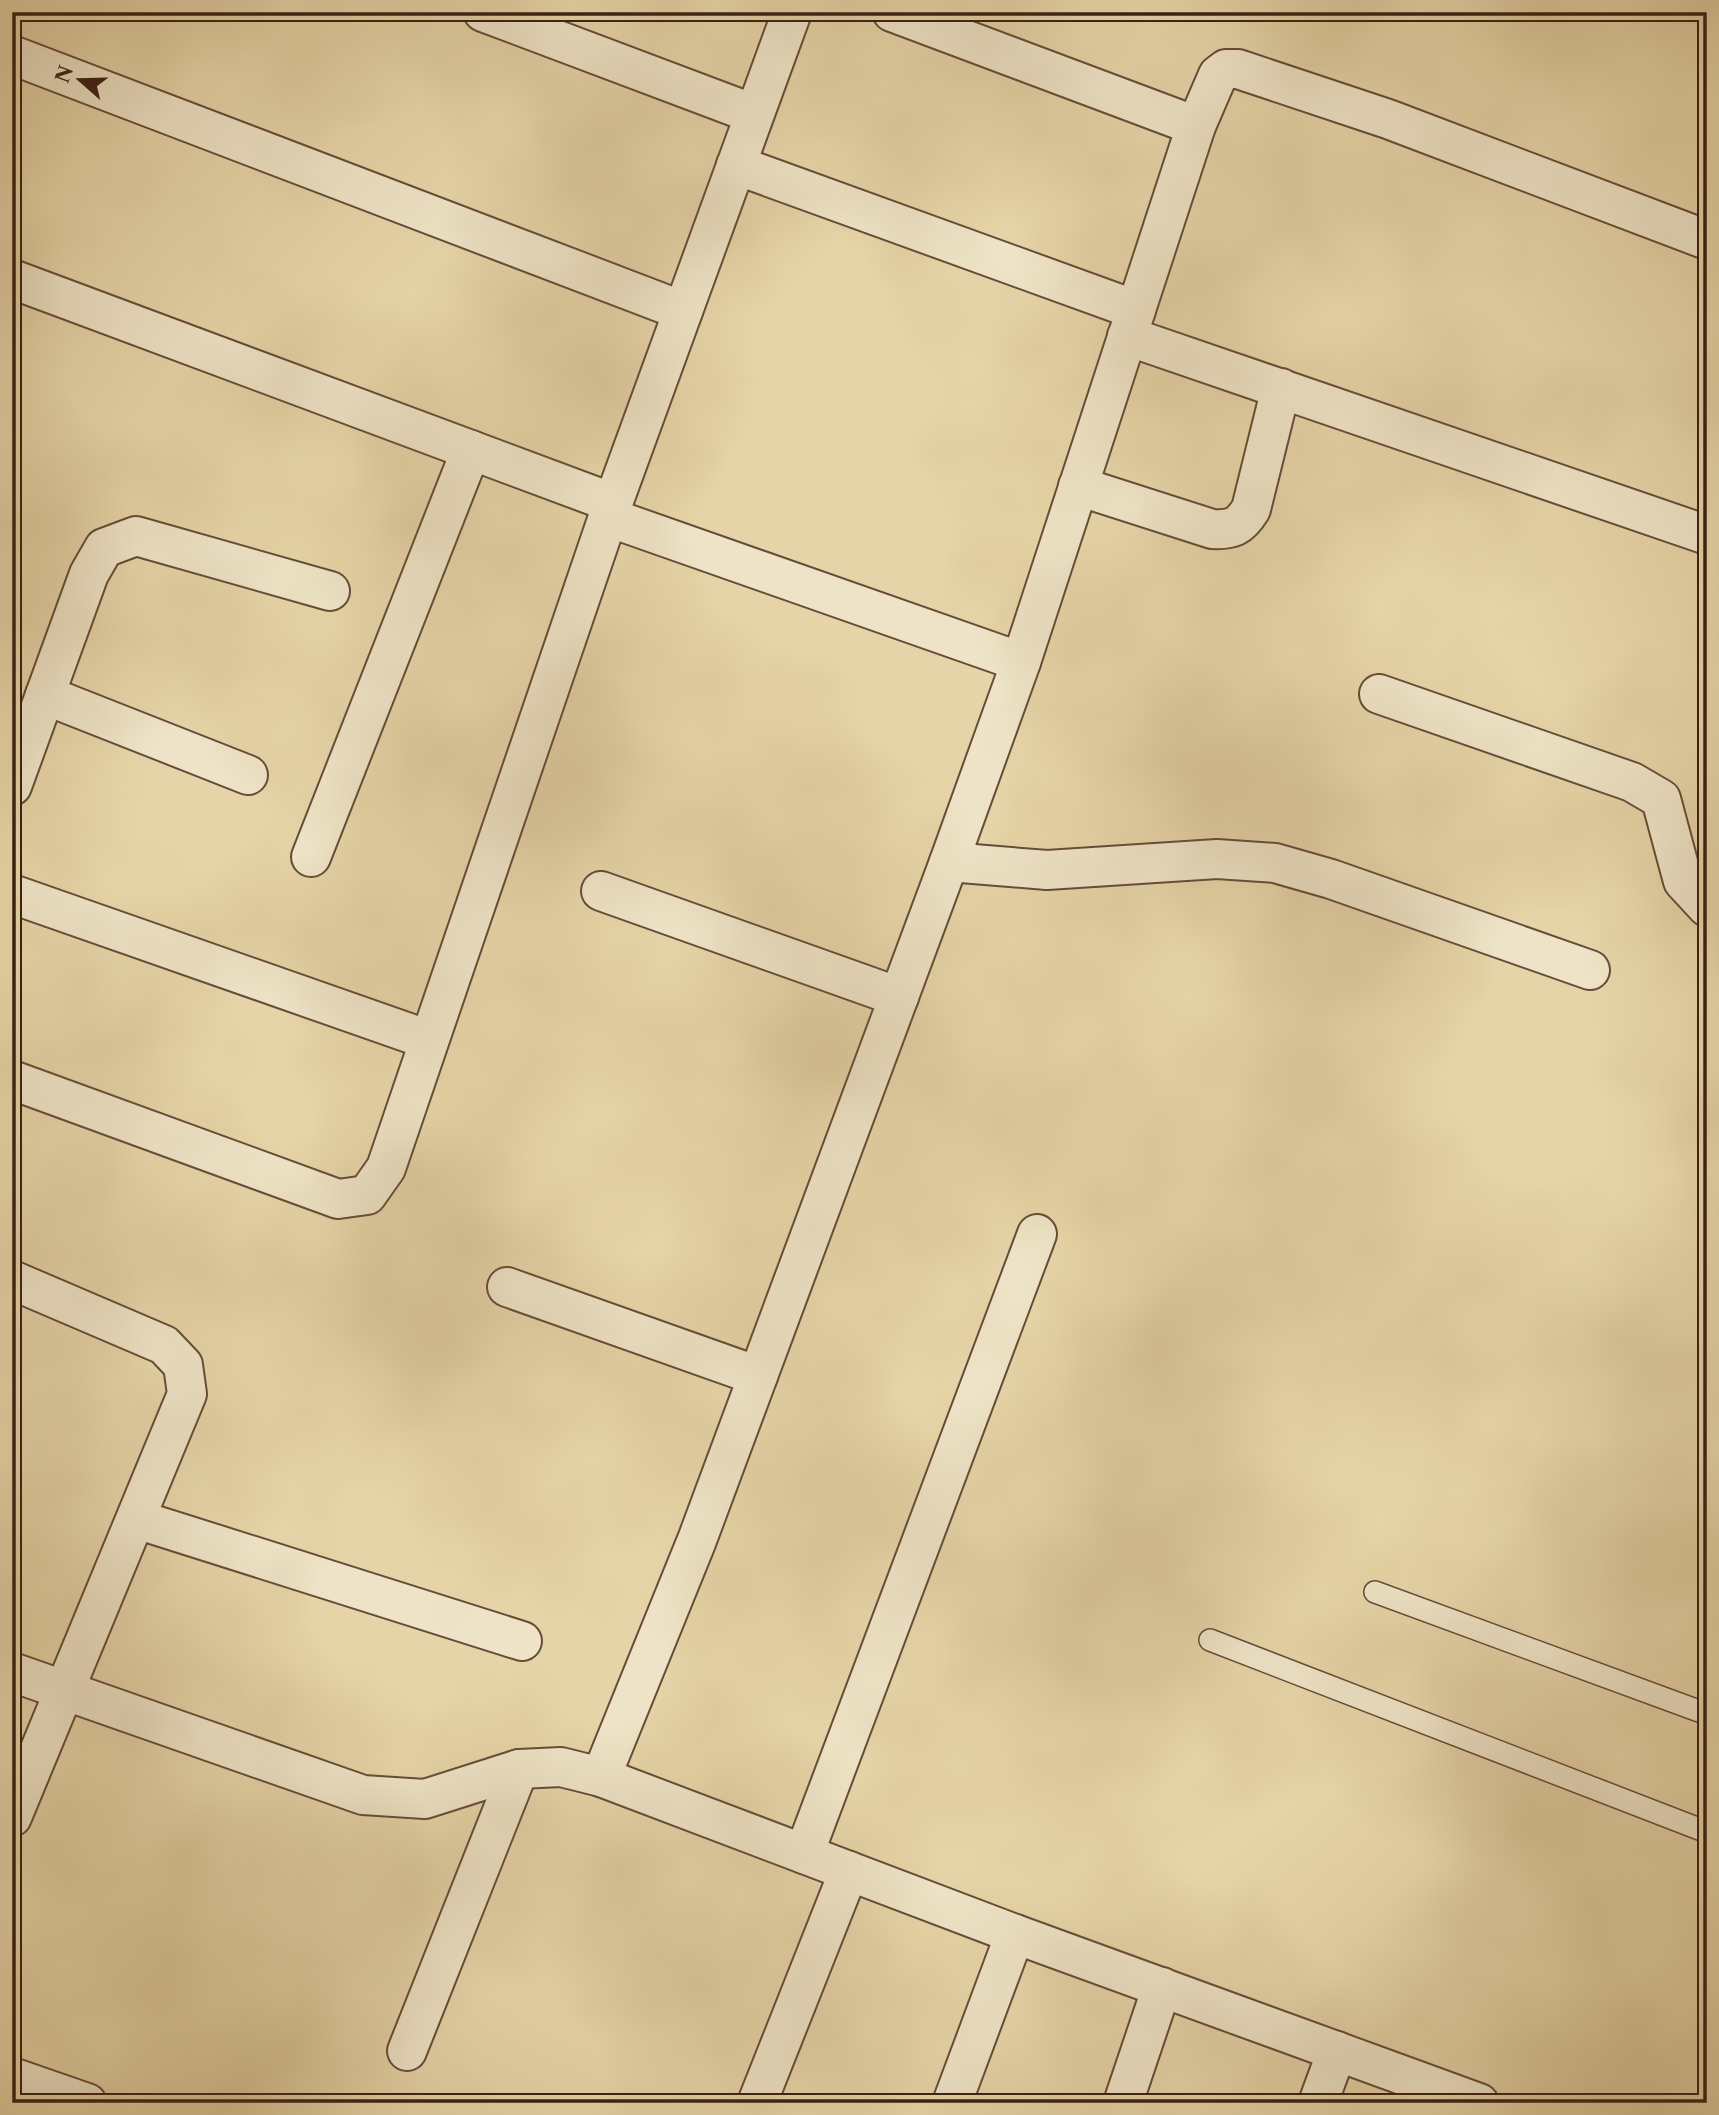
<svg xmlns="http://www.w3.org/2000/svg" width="1719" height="2115" font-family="'Libre Caslon Text',serif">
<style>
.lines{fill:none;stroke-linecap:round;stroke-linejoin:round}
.service-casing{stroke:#664c38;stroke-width:24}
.minor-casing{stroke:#664c38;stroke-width:42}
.service{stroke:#eee3c6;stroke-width:21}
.minor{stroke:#eee3c6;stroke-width:38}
</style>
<rect width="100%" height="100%" fill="#e5d4a7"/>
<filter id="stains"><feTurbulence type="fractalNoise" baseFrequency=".00286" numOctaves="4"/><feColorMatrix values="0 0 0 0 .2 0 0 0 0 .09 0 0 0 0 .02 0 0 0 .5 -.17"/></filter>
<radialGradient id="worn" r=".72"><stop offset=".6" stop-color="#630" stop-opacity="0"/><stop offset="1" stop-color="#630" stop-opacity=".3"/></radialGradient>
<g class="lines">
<!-- service casing -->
<g class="service-casing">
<g id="service">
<polyline points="1375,1592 1707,1714"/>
<polyline points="1210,1640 1707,1832"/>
</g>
</g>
<!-- minor casing -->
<g class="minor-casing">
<g id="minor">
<polyline points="483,12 754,114"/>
<polyline points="892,12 1196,126"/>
<polyline points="12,55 683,311"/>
<polyline points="736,165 1136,310"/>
<polyline points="12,279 613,503"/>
<polyline points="1127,336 1707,535"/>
<path d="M1078,486L1212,529C1232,530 1240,527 1251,509L1281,388"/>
<polyline points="608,517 1021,662"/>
<polyline points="1379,694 1632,782 1661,799 1683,881 1707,907"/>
<polyline points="45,695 248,775"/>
<polyline points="12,786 89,574 104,548 136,536 330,591"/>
<polyline points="311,857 471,450"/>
<polyline points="949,862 1047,870 1217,859 1275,863 1331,879 1590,970"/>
<polyline points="601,891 899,997"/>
<polyline points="12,894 429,1040"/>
<polyline points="12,1080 338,1199 367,1195 386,1168 608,517 792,12"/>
<polyline points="12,1280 164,1345 183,1365 187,1394 12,1817"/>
<polyline points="507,1287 758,1376"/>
<polyline points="136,1519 522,1641"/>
<polyline points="12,1672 363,1795 425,1799 519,1769 561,1767 601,1777 1015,1934 1479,2103"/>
<polyline points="601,1777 697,1540 949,862 1021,662 1196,126 1218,75 1226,69 1238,69 1388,119 1707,240"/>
<polyline points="804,1854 1037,1234"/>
<polyline points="407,2051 519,1769"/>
<polyline points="12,2077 87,2103"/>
<polyline points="757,2103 849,1871"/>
<polyline points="952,2103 1015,1934"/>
<polyline points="1123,2103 1162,1987"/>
<polyline points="1318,2103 1337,2051"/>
</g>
</g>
<!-- service -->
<use href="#service" class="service"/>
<!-- minor -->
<use href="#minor" class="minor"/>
</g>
<!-- margin -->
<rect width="1719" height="2115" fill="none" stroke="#e5d4a7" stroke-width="42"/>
<rect x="14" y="14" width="1691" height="2087" fill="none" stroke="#3c1f13" stroke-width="3.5"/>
<rect x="21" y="21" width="1677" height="2073" fill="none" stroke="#3c1f13" stroke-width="2"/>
<!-- north arrow -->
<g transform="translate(80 80) rotate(290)" stroke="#eee3c6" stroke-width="5" paint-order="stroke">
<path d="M0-5L12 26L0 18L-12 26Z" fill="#3c1f13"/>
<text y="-10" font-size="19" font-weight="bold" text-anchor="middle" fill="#3c1f13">N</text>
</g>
<rect width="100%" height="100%" filter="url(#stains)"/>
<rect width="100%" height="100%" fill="url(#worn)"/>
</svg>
